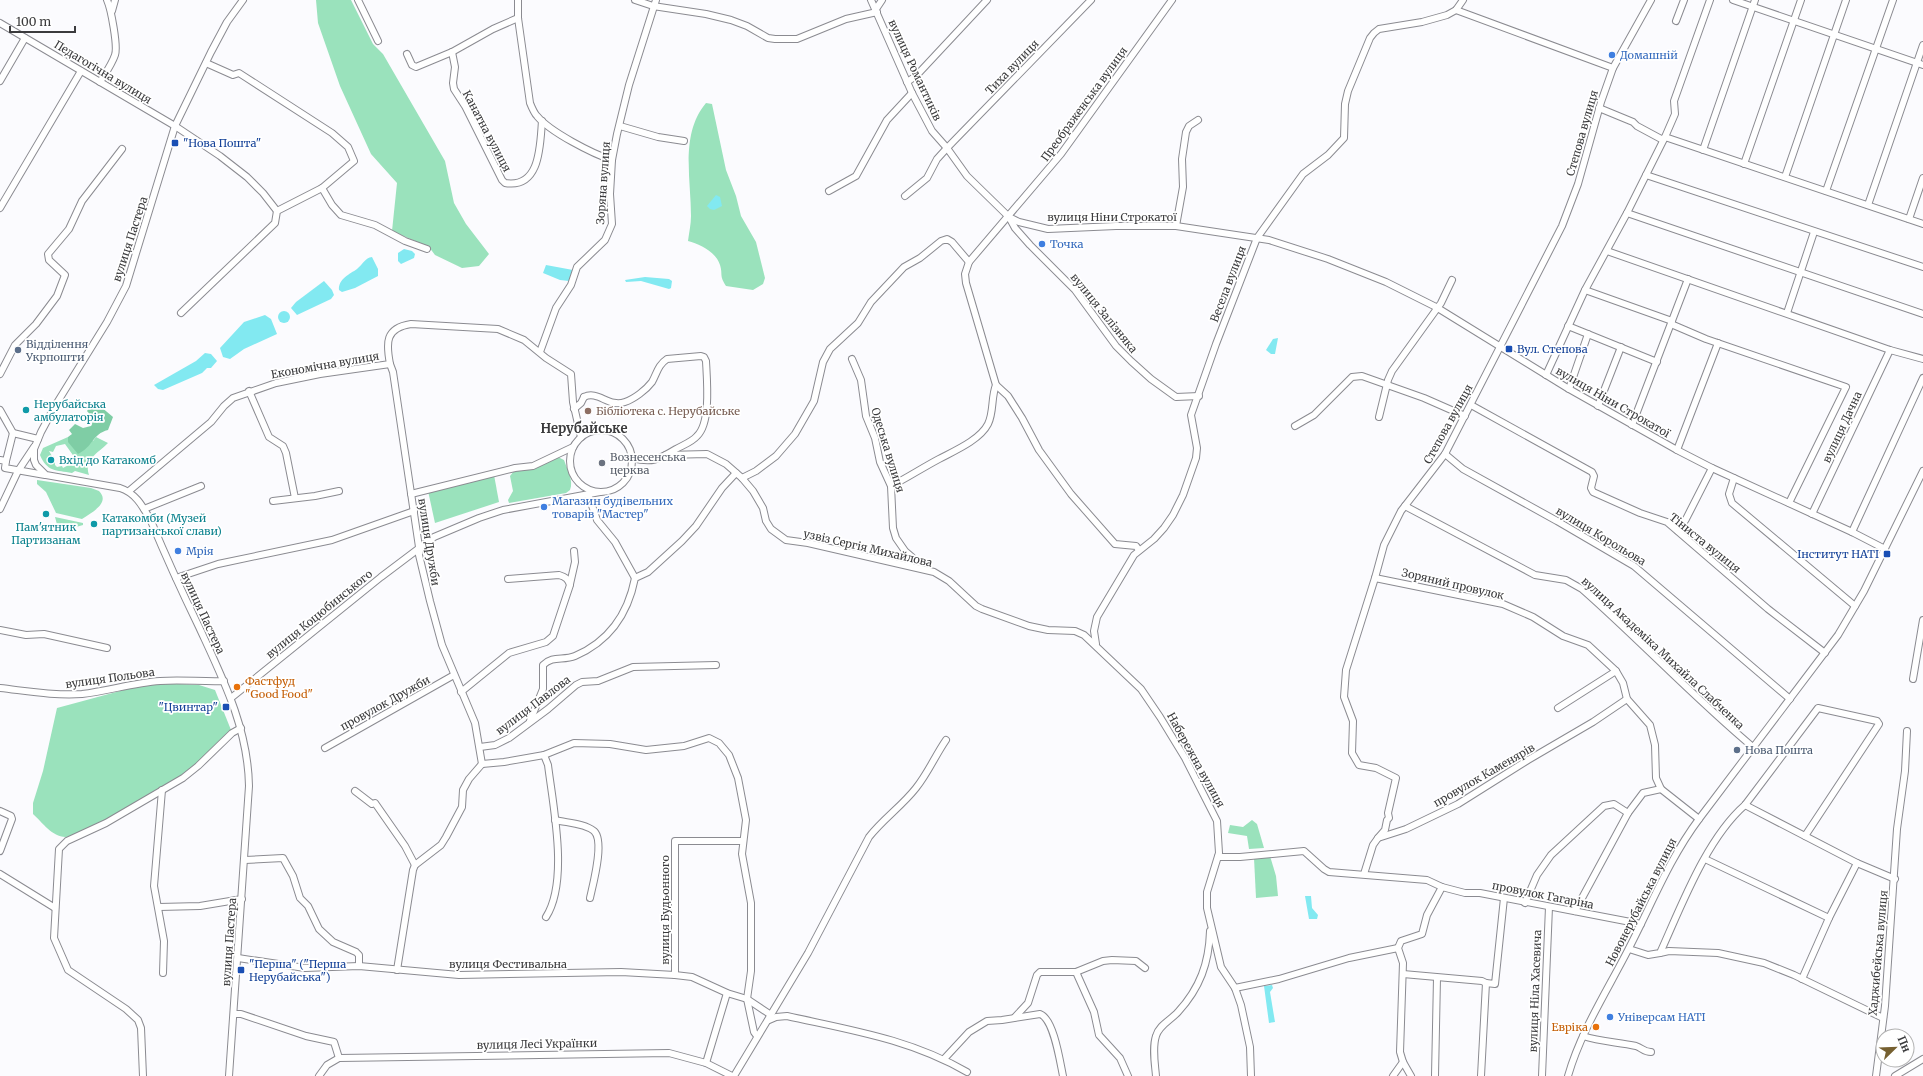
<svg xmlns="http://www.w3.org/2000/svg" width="1923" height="1076" font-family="Merriweather,serif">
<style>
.green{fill:#9ae2bc;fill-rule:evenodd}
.forest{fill:#7fcda5}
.water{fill:#82e9f1}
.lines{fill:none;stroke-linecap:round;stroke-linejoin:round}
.minor-casing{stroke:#8b8b91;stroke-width:8}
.minor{stroke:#fff;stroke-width:6}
.shop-dot{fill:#3f7fe0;stroke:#fff;stroke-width:1.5}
.transit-dot{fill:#1a4fb4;stroke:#fff;stroke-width:1.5}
.service-dot{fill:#5c6f8a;stroke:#fff;stroke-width:1.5}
.culture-dot{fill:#0f9aa8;stroke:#fff;stroke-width:1.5}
.education-dot{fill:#8d6e63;stroke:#fff;stroke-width:1.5}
.worship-dot{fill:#6b7280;stroke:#fff;stroke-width:1.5}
.food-dot{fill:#e8710a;stroke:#fff;stroke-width:1.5}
.labels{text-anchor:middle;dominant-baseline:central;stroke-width:3.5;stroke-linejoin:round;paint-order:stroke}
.shop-label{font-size:11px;fill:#366cbe;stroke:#fff;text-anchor:start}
.street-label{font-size:11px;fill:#3b3b3d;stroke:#fff}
.transit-label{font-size:11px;fill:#164399;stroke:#fff;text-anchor:start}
.service-label{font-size:11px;fill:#4e5e75;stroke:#fff;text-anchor:start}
.culture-label{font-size:11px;fill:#0d838f;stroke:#fff;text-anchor:start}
.education-label{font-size:11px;fill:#785e54;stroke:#fff;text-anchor:start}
.worship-label{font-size:11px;fill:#5b616d;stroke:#fff;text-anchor:start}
.food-label{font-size:11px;fill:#c56008;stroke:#fff;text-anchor:start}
.quarter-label{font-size:13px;font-weight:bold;fill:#3b3b3d;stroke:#fff}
</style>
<rect width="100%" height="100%" fill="#fbfbfe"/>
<!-- green -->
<g class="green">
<polygon points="316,0 351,0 373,44 383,54 445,161 454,203 466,224 489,254 479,266 462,268 435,255 429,247 392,231 397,183 371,154 340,86 318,23"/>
<path d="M706,103L712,104L726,170L736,196L741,216L756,242L765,278L763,284L753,290L726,286C719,275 723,275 720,265C716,252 700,244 688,241C689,233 691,224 691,216C691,179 680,134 706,103Z"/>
<path d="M68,437V442L93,441L96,437L108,443C97,454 84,459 89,475L75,471L72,473C56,470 47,472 40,455L43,448ZM65,444L75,458C73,463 68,465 63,468L62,466L57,467L55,465V462H53L50,458L52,456L49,451L53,452L56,446Z"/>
<path d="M558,457L564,460C567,469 574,481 570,490L566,493L509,503L508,500L513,491L510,476L514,471Z"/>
<polygon points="494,475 499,502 435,523 428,491"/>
<path d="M37,480L91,488L99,491C111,503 91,513 82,519L56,513L46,492L37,484Z"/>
<polygon points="55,517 83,523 83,525 59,532"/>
<path d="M160,683L199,685L215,690L231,730C196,770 150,800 102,822C92,827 81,831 71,836C55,841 44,824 33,814V803L43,771L57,708L131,688Z"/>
<polygon points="1252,820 1257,824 1264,848 1249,849 1247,836 1228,833 1230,825 1243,827"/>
<polygon points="1270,856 1276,876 1278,896 1256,898 1254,858"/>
</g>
<!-- forest -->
<path class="forest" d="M94,401L113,417L108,430C92,434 93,447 78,454L68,442V437L72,434L69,430L75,424L83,428L91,426L94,419L87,411Z"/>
<!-- water -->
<g class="water">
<polygon points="716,195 720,197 722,206 714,210 710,209 707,206"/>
<polygon points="404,249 412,251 415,254 414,258 401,264 398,261 398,253"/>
<path d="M372,257L378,269V276L355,288L342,292L339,290C338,279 350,274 357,269C363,264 365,258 372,257Z"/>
<polygon points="546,265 573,270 569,281 560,280 543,273"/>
<polygon points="645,277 669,279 672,281 671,288 669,289 641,281 626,282 625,280"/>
<polygon points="324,281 332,290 334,295 331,299 297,315 291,308 296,302"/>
<circle cx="284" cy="317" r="6"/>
<polygon points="265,315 271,319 277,334 244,349 230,359 223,357 220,348 244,322"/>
<polygon points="1278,338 1275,354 1271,354 1266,350 1273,339"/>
<polygon points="205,353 211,354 217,361 211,368 207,368 202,373 163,390 158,389 154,385 196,361"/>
<polygon points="1305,896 1311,896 1312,908 1318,915 1317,919 1309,919"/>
<polygon points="1272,985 1273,988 1270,992 1275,1022 1269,1023 1264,986"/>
</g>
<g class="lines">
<!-- minor casing -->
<g class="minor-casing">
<g id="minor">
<polyline points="358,0 378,41"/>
<path d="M518,0V18L530,103C532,108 534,113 537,116C550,132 593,154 612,160"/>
<polyline points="635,0 653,6 706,14 731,20 747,26 768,38 775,39 797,39 846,19 877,12"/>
<polyline points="871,0 912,93 932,131 947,148 967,176 1009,217 1019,222 1048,229 1116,226 1176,226 1269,240 1328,259 1386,282 1436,307 1569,389 1677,450 1712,468 1852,532 1885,549"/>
<polyline points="1733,0 1923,65"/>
<polyline points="876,9 882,0"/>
<polyline points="1456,10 1613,68"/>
<polyline points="112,11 115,0"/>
<polyline points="1676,21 1684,0"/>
<polyline points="0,23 175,126 220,156 247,177 263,193 277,211"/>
<path d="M452,52L455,67L453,83L454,89L465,106L502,180L505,183C541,189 540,144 542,121"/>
<polyline points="407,54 412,65 416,67 452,52 493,29 518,18"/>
<polyline points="0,81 25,38"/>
<path d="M100,82C105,74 112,64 115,55C118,46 111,9 107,0"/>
<polyline points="907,82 916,76 987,0"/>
<polyline points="1599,108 1633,122 1637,126 1663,140"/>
<polyline points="620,126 658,137 684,141"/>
<polyline points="1665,137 1675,114 1674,101 1710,0"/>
<polyline points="1703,150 1755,0"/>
<polyline points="1744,164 1801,0"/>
<polyline points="1646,175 1923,267"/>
<polyline points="1785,177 1846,0"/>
<polyline points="322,188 332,205 341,215 375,225 405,241 427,249"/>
<polyline points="829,191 856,176 887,120 912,93"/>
<polyline points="1826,191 1893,0"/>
<polyline points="905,196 927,178 937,159 947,148 1091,0"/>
<polyline points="1868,205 1923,45"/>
<polyline points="0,208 81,71"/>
<polyline points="1627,213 1923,314"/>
<polyline points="1009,217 1015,228 1030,245 1075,290 1116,346 1131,361 1151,379 1176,397 1199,396"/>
<polyline points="1909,219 1923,178"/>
<polyline points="1176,226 1183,187 1182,159 1186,132 1189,126 1198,120"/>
<polyline points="1607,251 1890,350 1923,359"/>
<polyline points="1585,290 1672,321"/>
<polyline points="181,313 275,223 277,211 322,188 354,161 348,147 332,133 239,73 233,75 206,63"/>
<polyline points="1787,313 1814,232"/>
<polyline points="1671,324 1706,339 1846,387 1789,503"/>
<polyline points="1568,326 1657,362"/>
<polyline points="540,352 556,308 571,285 577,267 605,240 612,224 610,194 612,160 617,134 629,85 656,0"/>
<polyline points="852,359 861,380 866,416 875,438 880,462 891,486 893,528 896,538 905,551 912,557 909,565"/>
<polyline points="390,364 393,372 419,547 419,555 430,601 442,645 475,723 482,764"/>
<polyline points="0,374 15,345 36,324 57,296 65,275 49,260 48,254 69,229 82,201 122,149"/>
<polyline points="1546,375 1585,290 1627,213 1665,137 1923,224"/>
<polyline points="1569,389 1588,334"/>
<polyline points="249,391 269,437 283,446 286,453 295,498"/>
<path d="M584,397C598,390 609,408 625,402C634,399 646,390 652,382C657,373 658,365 667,359L701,356L704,357L706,361C707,381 711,423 697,436C692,442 683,445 676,449C658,460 652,463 632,458"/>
<polyline points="1471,405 1592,472 1594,476 1591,488 1593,492 1640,513 1667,522 1768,609 1825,653"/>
<polyline points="1598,406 1621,347"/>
<polyline points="574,409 581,403 584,397"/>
<polyline points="0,410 13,433"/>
<polyline points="1379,417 1388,380 1392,371 1441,303 1452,280"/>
<polyline points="1632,425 1688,279"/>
<polyline points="1295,426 1314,415 1352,377 1362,376 1424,398 1465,416"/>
<circle cx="601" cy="461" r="31"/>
<polyline points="1677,450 1718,343"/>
<polyline points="1445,454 1463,469 1557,521 1634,566 1790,699"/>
<polyline points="666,455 707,454 726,464 742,478 753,491 763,508 766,521 771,529 786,540 808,543 934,572 949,581 976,606 982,609 1029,626 1048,630 1075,631 1084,635 1141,689 1160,717 1185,758 1217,821 1219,853 1207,892 1207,908 1221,967 1235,988 1241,1005 1250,1047 1251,1076"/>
<polyline points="0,460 6,461 5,468 45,475"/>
<polyline points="6,461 13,433 38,439"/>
<polyline points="742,478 756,471 776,456 795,434 814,401 823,362 830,349 858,323 871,302 904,267 920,258 941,241 947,239 952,242 969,262"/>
<polyline points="1734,478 1729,494 1732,503 1855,606"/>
<path d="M891,486C907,478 922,468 939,459C954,451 980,440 988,424C994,412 991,397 996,385"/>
<path d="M129,491L211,422L224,406L233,398L276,383L320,374L390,364C386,343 385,328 411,324L498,329L524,340L546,358L571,374L573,402L581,437"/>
<polyline points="411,494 515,468 533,466 573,447"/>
<polyline points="588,494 597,520 615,542 635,578"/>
<polyline points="273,501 315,496 339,491"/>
<path d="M1405,506L1535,575L1566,580L1582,589C1640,640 1694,698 1754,748"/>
<polyline points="0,509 18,471 34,447"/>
<polyline points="144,509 201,486"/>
<polyline points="1812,514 1890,350"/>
<polyline points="1678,531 1686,519 1712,468"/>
<polyline points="1852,532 1923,378"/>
<polyline points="1139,550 1136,546 1115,544 1071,494 1039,450 1022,418 1008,396 996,385 966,283 965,274 969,262 1061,154 1172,0"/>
<polyline points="176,578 218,564 332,540 414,511"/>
<polyline points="1375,578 1503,604 1533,617 1563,636 1588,645 1616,671 1623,683 1627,699 1650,725 1655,745 1656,778 1661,789 1699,819"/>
<polyline points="570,584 575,562 574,551"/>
<polyline points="0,630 26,635 44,634 107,648"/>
<polyline points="1096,644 1094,631 1097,617 1134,555 1154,539 1164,528 1173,515 1183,495 1196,458 1197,448 1191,415 1216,344 1257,238 1303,174 1328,155 1344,138 1345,104 1348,91 1370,38 1374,33 1379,29 1422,22 1447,15 1456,10 1463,0"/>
<polyline points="1913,679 1923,620"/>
<path d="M0,688C27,691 55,696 82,694C108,691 133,683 160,681C181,679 202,682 224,681"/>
<path d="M461,692L509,653L546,642L553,636L570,585C568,579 566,577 559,575L508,579"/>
<polyline points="231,698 381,577 434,537 479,518 503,510 600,492"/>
<polyline points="1558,708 1616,671"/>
<path d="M530,721L543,689V665C553,655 563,661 575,656C610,641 628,614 635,578L648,572L682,541L696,526L722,488L736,473"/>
<polyline points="480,747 495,745 509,738 548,709 576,685 582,682 598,681 633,667 716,665"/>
<polyline points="325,748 454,675"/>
<path d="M544,755L548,765C553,806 569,881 546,917"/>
<polyline points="482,764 504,762 544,755 574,743 610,744 646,750 684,746 709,738 719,743 729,755 738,778 746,820 742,854 751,903 751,971 747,999 754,1032 757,1036"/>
<polyline points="162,790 154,886 164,941 163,973"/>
<polyline points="355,791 372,804 375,803 405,846 415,865"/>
<polyline points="1745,805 1857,863 1895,879"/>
<polyline points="0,811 11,816 12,819 0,851"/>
<path d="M555,820C567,823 584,823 594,831C605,841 593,884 590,898"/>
<polyline points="1378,838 1385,830 1387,820 1389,818 1388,813 1396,778 1376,768 1359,765 1352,753 1353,721 1344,697 1346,670 1375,578 1384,545 1401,511 1445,454 1562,226 1578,184 1601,102 1613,68 1651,0"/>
<polyline points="1218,857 1240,857 1304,851 1324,869 1329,872 1427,880 1442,887 1465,893 1480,893 1641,924"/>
<polyline points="1705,859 1829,918"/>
<polyline points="245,860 283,858 293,876 300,898 308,906 319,929 333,942 356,952 359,955 359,966"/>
<polyline points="0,874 55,908"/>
<polyline points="1364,874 1373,845 1378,838 1406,829 1458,804 1528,760 1593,722 1627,699"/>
<polyline points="1525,903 1537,875 1551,855 1604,806 1614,804 1628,813"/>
<polyline points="159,907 200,906 242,899"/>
<polyline points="1575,911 1628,813 1643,793 1661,789"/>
<path d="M1629,949L1648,955L1660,953C1681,907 1706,839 1745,805L1818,708L1877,721L1879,724L1805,836"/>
<polyline points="1660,953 1669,951 1718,953 1764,963 1794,975 1883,1018"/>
<polyline points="238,958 305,968 359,966 459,975 621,972 675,975 692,977 727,993 747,999 771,1015"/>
<polyline points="397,970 413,870 415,865 441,845 446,837 462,807 463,790 469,779 482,764"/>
<polyline points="1076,972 1094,1012 1099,1035 1120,1058 1128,1076"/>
<polyline points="1403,974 1482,981 1486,983"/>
<polyline points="675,975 675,841 743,841"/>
<polyline points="1802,979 1829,918 1857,863"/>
<polyline points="1235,988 1279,979 1349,958 1398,948"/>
<polyline points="234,1014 241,1014 306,1036 334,1042 339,1058 327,1065 319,1076"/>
<polyline points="1015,1017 1028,1003 1037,975 1040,972 1076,972 1103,961 1112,960 1136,961 1145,968"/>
<path d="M769,1020L776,1017L787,1016C850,1030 910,1039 967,1072"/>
<path d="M1583,1036C1601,1042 1619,1042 1636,1046C1642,1048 1644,1052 1651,1052"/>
<polyline points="339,1058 669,1053 706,1063 732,1076"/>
<path d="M944,1059L969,1032L987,1021L1002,1020L1040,1014C1054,1019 1060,1062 1063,1076"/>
<polyline points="706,1063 727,993"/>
<polyline points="143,1076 141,1028 138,1020 126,1009 68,970 54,938 59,849 67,841 106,823 183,778 198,766 232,733 241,728"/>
<path d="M229,1076L249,786C248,728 223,679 199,627C182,592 166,557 151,521C143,507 136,493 120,488L46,475L36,465L34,460V449L41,432L55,406L107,322L126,286L175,126L211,52L227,22L243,0"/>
<path d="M734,1076L808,953L869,837C883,819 902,806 916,788C928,773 935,756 946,740"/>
<path d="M1156,1076C1155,1064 1152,1048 1156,1036C1159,1025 1171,1020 1178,1012C1200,988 1209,963 1210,931"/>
<polyline points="1393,1076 1403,1062"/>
<polyline points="1411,1076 1403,1062 1400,1052 1403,963 1398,948 1401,941 1422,934 1427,915 1442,887"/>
<polyline points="1435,1076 1437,978"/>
<polyline points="1481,1076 1486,983 1495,984 1504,898"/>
<polyline points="1542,1076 1549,907"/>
<path d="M1568,1076C1581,1031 1607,991 1628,950C1651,906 1669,859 1699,819L1838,635L1864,591L1923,471"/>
<polyline points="1876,1076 1885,1006 1897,829 1905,771 1907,731"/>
<polyline points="1895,1076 1923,1059"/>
</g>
</g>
<!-- minor -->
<use href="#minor" class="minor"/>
</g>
<!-- markers -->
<g class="shop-dot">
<circle cx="1612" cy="55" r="4"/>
<circle cx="1042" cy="244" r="4"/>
<circle cx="544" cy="507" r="4"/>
<circle cx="178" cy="551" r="4"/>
<circle cx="1610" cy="1017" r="4"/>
</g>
<g class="transit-dot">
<rect x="171" y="139" width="8" height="8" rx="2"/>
<rect x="1505" y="345" width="8" height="8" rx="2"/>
<rect x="1883" y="550" width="8" height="8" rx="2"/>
<rect x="222" y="703" width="8" height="8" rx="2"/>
<rect x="237" y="966" width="8" height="8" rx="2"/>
</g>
<g class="service-dot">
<circle cx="18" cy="350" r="4"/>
<circle cx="1737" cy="750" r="4"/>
</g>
<g class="culture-dot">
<circle cx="26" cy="410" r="4"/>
<circle cx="51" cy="460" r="4"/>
<circle cx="46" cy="514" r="4"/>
<circle cx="94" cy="524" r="4"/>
</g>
<circle class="education-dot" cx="588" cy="411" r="4"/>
<circle class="worship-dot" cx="602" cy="463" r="4"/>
<g class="food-dot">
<circle cx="237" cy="687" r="4"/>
<circle cx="1596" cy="1027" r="4"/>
</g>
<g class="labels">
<!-- shop labels -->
<g class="shop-label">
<text x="1620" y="55">Домашній</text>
<text x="1050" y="244">Точка</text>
<text x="552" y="501">Магазин будівельних<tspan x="552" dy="13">товарів "Мастер"</tspan></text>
<text x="186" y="551">Мрія</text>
<text x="1618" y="1017">Універсам НАТІ</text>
</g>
<!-- street labels -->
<g class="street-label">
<text transform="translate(1012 67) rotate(-46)">Тиха вулиця</text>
<text transform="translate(915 70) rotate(65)">вулиця Романтиків</text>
<text transform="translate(103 72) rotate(31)">Педагогічна вулиця</text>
<text transform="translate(1084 104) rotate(-54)">Преображенська вулиця</text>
<text transform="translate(487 131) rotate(62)">Канатна вулиця</text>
<text transform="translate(1582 133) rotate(-74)">Степова вулиця</text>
<text transform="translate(603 183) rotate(-86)">Зоряна вулиця</text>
<text x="1112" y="217">вулиця Ніни Строкатої</text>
<text transform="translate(130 239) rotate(-72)">вулиця Пастера</text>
<text transform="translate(1228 284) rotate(-69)">Весела вулиця</text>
<text transform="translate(1104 313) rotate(51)">вулиця Залізняка</text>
<text transform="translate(325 365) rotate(-10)">Економічна вулиця</text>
<text transform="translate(1613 402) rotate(30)">вулиця Ніни Строкатої</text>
<text transform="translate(1448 424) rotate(-61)">Степова вулиця</text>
<text transform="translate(1842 427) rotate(-65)">вулиця Дачна</text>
<text transform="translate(888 450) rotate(73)">Одеська вулиця</text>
<text transform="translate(1601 536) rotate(31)">вулиця Корольова</text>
<text transform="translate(429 542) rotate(81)">вулиця Дружби</text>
<text transform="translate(1705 543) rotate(39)">Тіниста вулиця</text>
<text transform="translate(868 548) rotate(13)">узвіз Сергія Михайлова</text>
<text transform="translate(1453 584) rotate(13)">Зоряний провулок</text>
<text transform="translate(203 613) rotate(65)">вулиця Пастера</text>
<text transform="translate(319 614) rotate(-39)">вулиця Коцюбинського</text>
<text transform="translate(1663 653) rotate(43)">вулиця Академіка Михайла Слабченка</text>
<text transform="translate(110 678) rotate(-8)">вулиця Польова</text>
<text transform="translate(385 703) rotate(-29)">провулок Дружби</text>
<text transform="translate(533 705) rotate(-37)">вулиця Павлова</text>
<text transform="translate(1196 760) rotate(61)">Набережна вулиця</text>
<text transform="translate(1484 775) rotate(-30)">провулок Каменярів</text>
<text transform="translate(1543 895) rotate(11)">провулок Гагаріна</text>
<text transform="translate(1641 902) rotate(-63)">Новонерубайська вулиця</text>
<text transform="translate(665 910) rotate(-90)">вулиця Будьонного</text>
<text transform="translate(229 942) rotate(-86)">вулиця Пастера</text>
<text transform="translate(1878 953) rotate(-85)">Хаджибейська вулиця</text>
<text x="508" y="964">вулиця Фестивальна</text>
<text transform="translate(1535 991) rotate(-88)">вулиця Ніла Хасевича</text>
<text transform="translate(537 1044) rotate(-1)">вулиця Лесі Українки</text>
</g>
<!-- transit labels -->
<g class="transit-label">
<text x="183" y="143">"Нова Пошта"</text>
<text x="1517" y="349">Вул. Степова</text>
<text x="1879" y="554" text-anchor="end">Інститут НАТІ</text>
<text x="218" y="707" text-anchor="end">"Цвинтар"</text>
<text x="249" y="964">"Перша" ("Перша<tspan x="249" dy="13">Нерубайська")</tspan></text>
</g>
<!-- service labels -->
<g class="service-label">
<text x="26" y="344">Відділення<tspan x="26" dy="13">Укрпошти</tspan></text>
<text x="1745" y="750">Нова Пошта</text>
</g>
<!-- culture labels -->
<g class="culture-label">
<text x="34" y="404">Нерубайська<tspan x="34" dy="13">амбулаторія</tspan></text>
<text x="59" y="460">Вхід до Катакомб</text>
<text x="102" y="518">Катакомби (Музей<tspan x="102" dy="13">партизанської слави)</tspan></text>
<text x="46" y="527" text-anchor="middle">Пам'ятник<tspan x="46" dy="13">Партизанам</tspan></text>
</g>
<!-- education labels -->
<g class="education-label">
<text x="596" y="411">Бібліотека с. Нерубайське</text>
</g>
<!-- worship labels -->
<g class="worship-label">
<text x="610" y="457">Вознесенська<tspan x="610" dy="13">церква</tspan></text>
</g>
<!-- food labels -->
<g class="food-label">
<text x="245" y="681">Фастфуд<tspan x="245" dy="13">"Good Food"</tspan></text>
<text x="1588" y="1027" text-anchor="end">Евріка</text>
</g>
<!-- quarter labels -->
<g class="quarter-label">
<text x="584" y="428">Нерубайське</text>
</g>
</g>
<!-- north arrow -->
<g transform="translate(1895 1048) rotate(67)"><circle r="19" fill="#ffffff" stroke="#b1b1b1"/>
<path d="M0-3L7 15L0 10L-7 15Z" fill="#766030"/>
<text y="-6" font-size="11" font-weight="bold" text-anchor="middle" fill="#3b3b3d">Пн</text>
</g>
<!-- scale -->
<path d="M10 26v6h65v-6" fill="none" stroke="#3b3b3d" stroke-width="2"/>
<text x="16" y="26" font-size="12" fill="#3b3b3d" stroke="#ffffff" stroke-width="3" paint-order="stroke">100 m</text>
</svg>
